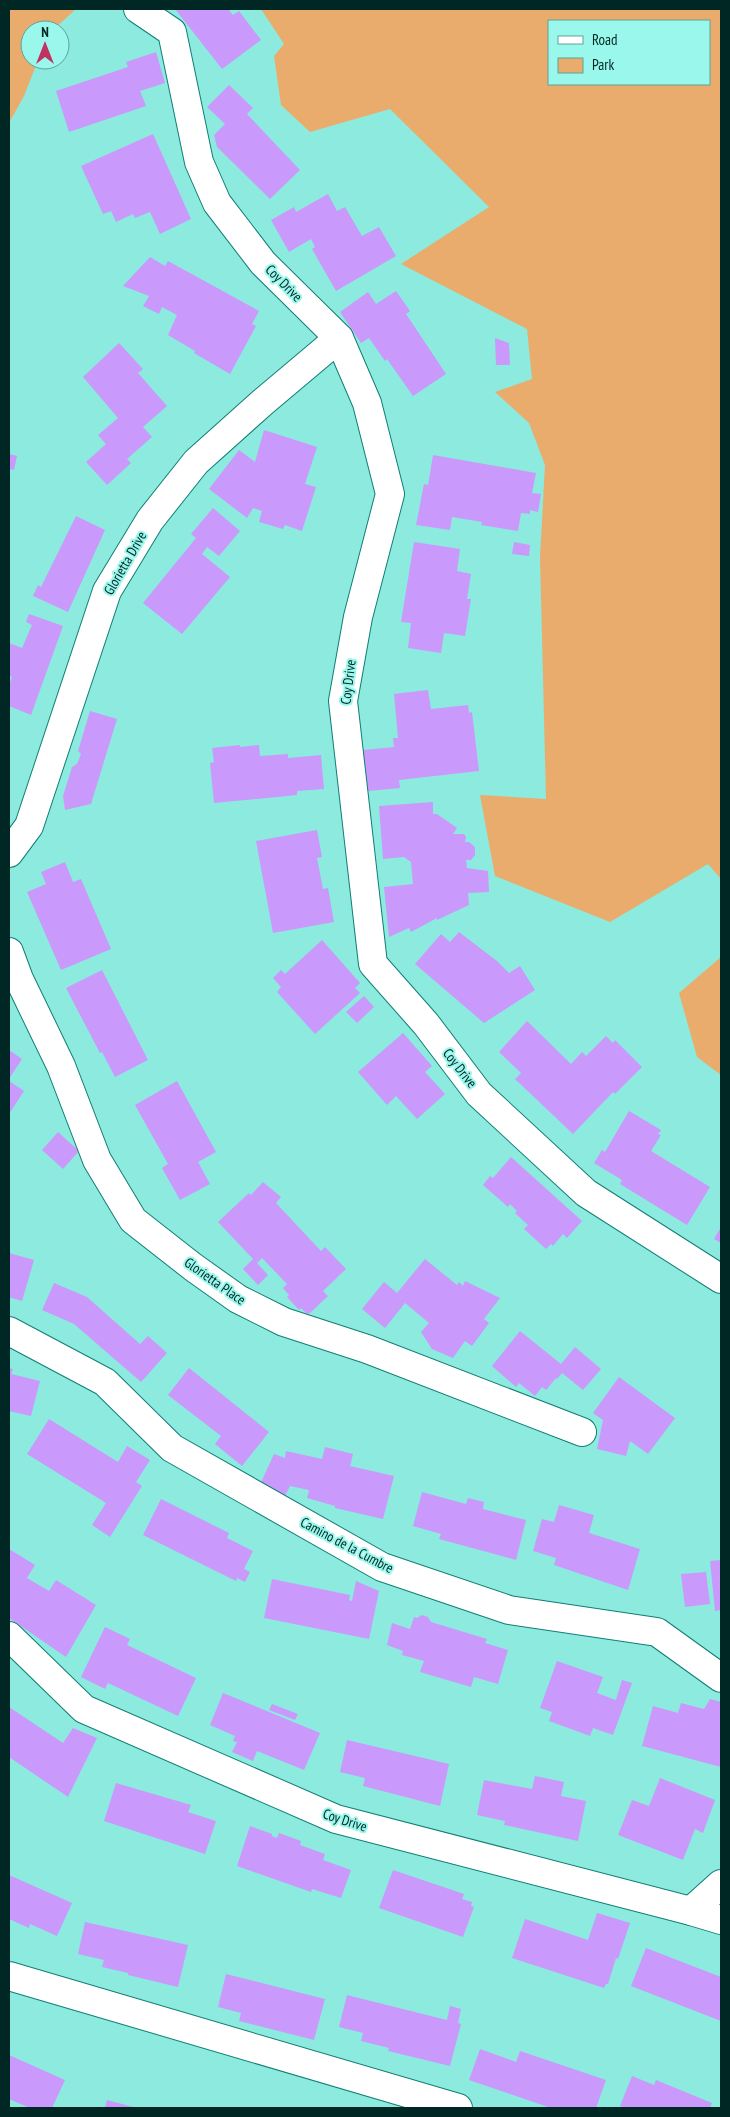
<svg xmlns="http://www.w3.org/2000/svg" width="730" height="2117" font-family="'PT Sans Narrow',sans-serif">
  <rect width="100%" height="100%" fill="#8deade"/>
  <g fill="#eaac6c" fill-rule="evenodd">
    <polygon points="9,9 76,9 53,30 30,30 30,60 38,60 24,96 9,123"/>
    <path d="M261,9H721V879L708,864L610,922L495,876L480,795L546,799L540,557L545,465L529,423L495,392L532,379L527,329L401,264L489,207L390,109L310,132L281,105L274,56L284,44ZM549,21H709V84H549Z"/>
    <polygon points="721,957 721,1075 697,1057 679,993"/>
  </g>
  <g fill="#c99afb">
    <polygon points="175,9 228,9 233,15 239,11 261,40 222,69"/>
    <polygon points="156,52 165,83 140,91 146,106 69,132 56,91 128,67 126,62"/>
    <polygon points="229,85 253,108 247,114 300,170 270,199 217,147 214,135 225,124 207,107"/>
    <polygon points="153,134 191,219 160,234 150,212 135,218 133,214 116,222 111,211 103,214 81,166"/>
    <polygon points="328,194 337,211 345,207 362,236 379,227 396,256 336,291 312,249 315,247 311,239 289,252 271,220 294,207 296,212"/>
    <polygon points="150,257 165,266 168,261 259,311 252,324 256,326 230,374 194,353 195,351 168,335 177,315 162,307 159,314 143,306 149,296 123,286"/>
    <polygon points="396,291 410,311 406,314 446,374 413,396 387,359 385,361 369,338 361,343 340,312 368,292 376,304"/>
    <polygon points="495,338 509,343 510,365 496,365"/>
    <polygon points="119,343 143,369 138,373 167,406 143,427 152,437 127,459 131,463 107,485 86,462 106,444 98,435 118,418 83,377"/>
    <polygon points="264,430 317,447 305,484 316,487 302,531 285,525 283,529 259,522 262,511 253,508 247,518 209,489 239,450 255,462"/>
    <polygon points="9,454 17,456 14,470 9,469"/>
    <polygon points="433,455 536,473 532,493 541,494 538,512 530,510 530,514 521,513 518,531 481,525 482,522 452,517 450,530 416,525 424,484 428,485"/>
    <polygon points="213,508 240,531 219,556 207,547 202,554 230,577 182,634 143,603 196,538 191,534"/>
    <polygon points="76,516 105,530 68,612 33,596 38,585 41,587"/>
    <polygon points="414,542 460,549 457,571 471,574 467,599 471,599 465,636 444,633 441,653 408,648 411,623 401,622"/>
    <polygon points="514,542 530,545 529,556 512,554"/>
    <polygon points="29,614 63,626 31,715 9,706 9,685 12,677 9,675 9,643 22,648 32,625 26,622"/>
    <polygon points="428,690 431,709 468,705 469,713 472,712 479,771 399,780 400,788 368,791 363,750 394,747 393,738 398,738 394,694"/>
    <polygon points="90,711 117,719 91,804 65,810 63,796 72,767 77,764 81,754 78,751"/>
    <polygon points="240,745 240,747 259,745 260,756 288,754 288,758 321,755 324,789 297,791 297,795 214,803 210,763 214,762 212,748"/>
    <polygon points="433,802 433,814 437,814 457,828 453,834 464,834 466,837 465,842 469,842 475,847 475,855 471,860 466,860 467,868 488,871 489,892 468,893 469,905 437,920 437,918 411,932 409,928 389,937 384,887 413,884 411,862 404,857 383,859 379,806"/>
    <polygon points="317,830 322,857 317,858 323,889 328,888 334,922 273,933 256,841"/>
    <polygon points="65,862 73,882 81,879 111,949 61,970 27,892 46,884 41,872"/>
    <polygon points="459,932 497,961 509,973 520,966 535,990 484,1023 415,964 441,934 450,942"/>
    <polygon points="322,940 360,983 355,988 360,993 315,1034 277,992 281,987 273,978 281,970 285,974"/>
    <polygon points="102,970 148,1060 115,1077 102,1052 100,1053 66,988"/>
    <polygon points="364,996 374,1007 357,1023 346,1012"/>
    <polygon points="527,1021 571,1064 582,1052 586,1056 606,1036 613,1043 615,1040 642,1067 615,1094 613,1092 573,1134 515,1079 521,1073 499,1052"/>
    <polygon points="403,1033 432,1066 425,1072 445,1094 417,1119 396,1096 387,1105 358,1072"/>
    <polygon points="9,1050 22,1059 9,1079"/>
    <polygon points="9,1081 24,1091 9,1114"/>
    <polygon points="177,1081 216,1152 198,1162 210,1184 180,1200 162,1168 168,1164 135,1105"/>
    <polygon points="629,1111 661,1130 658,1134 661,1135 651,1151 710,1187 687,1225 620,1184 622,1180 594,1163 602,1150 605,1152"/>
    <polygon points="58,1132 79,1151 63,1169 42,1150"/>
    <polygon points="511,1157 582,1221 567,1238 563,1234 553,1246 551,1244 546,1249 524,1229 528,1225 515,1213 517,1211 510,1204 508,1207 483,1185 490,1176 493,1178"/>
    <polygon points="263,1182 281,1197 276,1203 321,1251 325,1247 346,1269 323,1291 328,1296 310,1313 307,1314 301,1308 299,1310 287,1297 289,1295 283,1288 287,1284 262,1258 257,1263 268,1275 258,1285 243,1269 253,1259 218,1222 249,1193 251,1195"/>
    <polygon points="721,1227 721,1243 714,1239"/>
    <polygon points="9,1253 34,1260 22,1301 9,1297"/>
    <polygon points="425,1259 457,1285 459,1282 463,1286 465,1281 500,1298 484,1319 489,1323 472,1346 465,1341 453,1358 432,1349 421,1332 429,1323 405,1303 385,1328 362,1309 384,1282 397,1293"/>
    <polygon points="54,1283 87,1297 140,1344 148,1336 167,1353 141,1382 74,1324 42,1310"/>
    <polygon points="520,1331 561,1364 575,1347 601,1369 583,1390 562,1373 557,1379 556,1378 546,1390 542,1387 535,1396 519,1383 516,1387 492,1366"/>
    <polygon points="9,1368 13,1369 11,1374 40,1381 31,1416 9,1411"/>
    <polygon points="189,1368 269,1432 242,1466 215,1444 221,1436 168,1395"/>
    <polygon points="619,1377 675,1418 648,1454 630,1441 626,1456 597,1449 603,1420 593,1413"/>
    <polygon points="49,1419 118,1462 127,1446 150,1460 136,1482 142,1486 110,1537 92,1525 106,1503 27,1454"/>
    <polygon points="325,1447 353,1454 350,1466 394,1476 383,1519 335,1508 335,1506 307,1498 309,1490 290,1486 283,1500 258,1489 274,1454 285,1458 286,1451 322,1459"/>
    <polygon points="422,1492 466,1504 468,1498 484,1502 483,1509 526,1520 516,1560 439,1539 441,1534 413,1526"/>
    <polygon points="161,1499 229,1533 227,1538 253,1551 244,1569 250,1572 245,1582 237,1578 236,1581 143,1535"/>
    <polygon points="559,1505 594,1515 589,1533 640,1549 628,1590 554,1565 556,1558 533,1551 542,1519 554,1522"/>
    <polygon points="9,1549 35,1565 27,1578 49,1591 56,1580 96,1605 66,1657 9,1618"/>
    <polygon points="721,1560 721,1610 715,1611 710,1561"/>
    <polygon points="706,1572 710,1604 685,1607 681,1574"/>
    <polygon points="272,1579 350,1595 349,1600 352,1601 356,1581 379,1591 369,1639 264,1618"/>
    <polygon points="422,1615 428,1617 431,1622 487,1639 485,1643 508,1650 498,1684 474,1677 471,1687 420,1672 424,1661 402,1655 403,1651 387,1645 392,1623 410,1629 414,1617 417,1618"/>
    <polygon points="105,1627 130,1639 127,1645 196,1678 178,1716 108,1683 105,1689 81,1677"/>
    <polygon points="557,1661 603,1677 597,1693 616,1700 622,1680 632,1683 613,1735 593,1728 590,1736 549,1721 552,1712 540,1708"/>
    <polygon points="223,1693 320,1733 304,1770 257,1751 253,1761 232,1752 237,1742 233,1741 235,1736 210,1725"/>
    <polygon points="710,1699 721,1702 721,1767 642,1746 653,1706 678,1713 681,1703 704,1709"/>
    <polygon points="272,1704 298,1714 295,1720 269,1710"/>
    <polygon points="9,1707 63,1743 73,1728 97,1738 68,1797 9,1757"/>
    <polygon points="347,1740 449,1764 440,1806 363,1786 365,1778 340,1772"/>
    <polygon points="535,1776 564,1782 561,1796 586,1801 578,1841 504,1825 505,1821 477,1815 484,1780 532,1789"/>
    <polygon points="660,1778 715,1800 703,1833 695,1829 683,1860 618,1835 632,1800 649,1806"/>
    <polygon points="116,1783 191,1805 188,1812 216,1821 205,1854 104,1821"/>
    <polygon points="250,1826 272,1834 272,1836 277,1838 279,1833 301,1841 300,1845 325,1854 323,1860 351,1870 341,1898 312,1889 311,1892 237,1866"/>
    <polygon points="393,1870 464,1894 462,1899 472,1902 471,1906 474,1907 463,1937 379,1908"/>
    <polygon points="9,1875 72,1903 57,1936 30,1924 29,1928 9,1919"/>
    <polygon points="597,1913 630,1923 618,1959 616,1958 608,1984 606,1984 604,1988 512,1958 525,1919 588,1940"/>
    <polygon points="85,1922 188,1945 178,1987 128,1975 128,1973 102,1967 104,1960 78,1954"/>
    <polygon points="646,1948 721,1977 720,1983 721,1983 721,2021 631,1986"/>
    <polygon points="226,1974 325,1999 314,2040 239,2021 241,2013 218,2007"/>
    <polygon points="347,1995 447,2020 450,2006 461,2009 458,2023 461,2024 450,2066 388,2051 389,2048 361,2041 363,2033 339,2027"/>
    <polygon points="480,2049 516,2062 520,2051 606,2080 596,2108 551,2108 469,2080"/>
    <polygon points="9,2055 65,2080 52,2108 30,2108 9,2099"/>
    <polygon points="632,2076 654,2085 656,2080 712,2103 710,2107 714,2108 626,2108 620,2106"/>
    <polygon points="107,2100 137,2108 105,2108"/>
  </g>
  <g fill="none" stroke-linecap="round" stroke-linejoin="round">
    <g stroke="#117e75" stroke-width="30">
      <g id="minor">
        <polyline points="138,9 172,32 199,162 217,203 263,263 339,338 367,403 390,494 358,617 343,701 373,964 426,1024 479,1094 586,1193 721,1279"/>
        <polyline points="9,853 29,826 107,591 150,520 196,462 263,402 339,338"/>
        <polyline points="9,952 19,979 61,1066 97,1160 133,1220 193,1267 238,1299 284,1322 367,1349 582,1432"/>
        <polyline points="9,1331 105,1382 172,1448 382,1567 509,1610 657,1632 721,1678"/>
        <polyline points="9,1636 84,1709 336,1819 691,1911 721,1920"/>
        <polyline points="691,1911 721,1884"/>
        <polyline points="9,1976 458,2108"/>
      </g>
    </g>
    <use href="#minor" stroke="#fff" stroke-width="28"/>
  </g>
  <g text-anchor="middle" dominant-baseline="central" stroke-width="4" stroke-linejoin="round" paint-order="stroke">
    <g font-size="14" fill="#002724" stroke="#9af7eb">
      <text transform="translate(284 283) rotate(45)">Coy Drive</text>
      <text transform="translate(125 563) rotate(-60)">Glorietta Drive</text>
      <text transform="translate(348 682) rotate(-83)">Coy Drive</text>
      <text transform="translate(460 1068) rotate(52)">Coy Drive</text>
      <text transform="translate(215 1281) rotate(35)">Glorietta Place</text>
      <text transform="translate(347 1545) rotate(28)">Camino de la Cumbre</text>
      <text transform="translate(345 1820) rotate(18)">Coy Drive</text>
    </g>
  </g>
  <rect width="730" height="2117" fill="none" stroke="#002724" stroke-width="20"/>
  <rect x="548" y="20" width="162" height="65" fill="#9af7eb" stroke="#5ca49b"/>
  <rect x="558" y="36" width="25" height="8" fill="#ffffff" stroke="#5ca49b"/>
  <text x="592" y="45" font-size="15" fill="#002724">Road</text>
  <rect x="558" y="58" width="25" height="15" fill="#eaac6c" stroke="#5ca49b"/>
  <text x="592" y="70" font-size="15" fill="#002724">Park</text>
  <g transform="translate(45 45)"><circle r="24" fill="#9af7eb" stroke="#5ca49b"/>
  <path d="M0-4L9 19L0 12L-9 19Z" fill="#c03361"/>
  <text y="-8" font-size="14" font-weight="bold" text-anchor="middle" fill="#002724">N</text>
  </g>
</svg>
